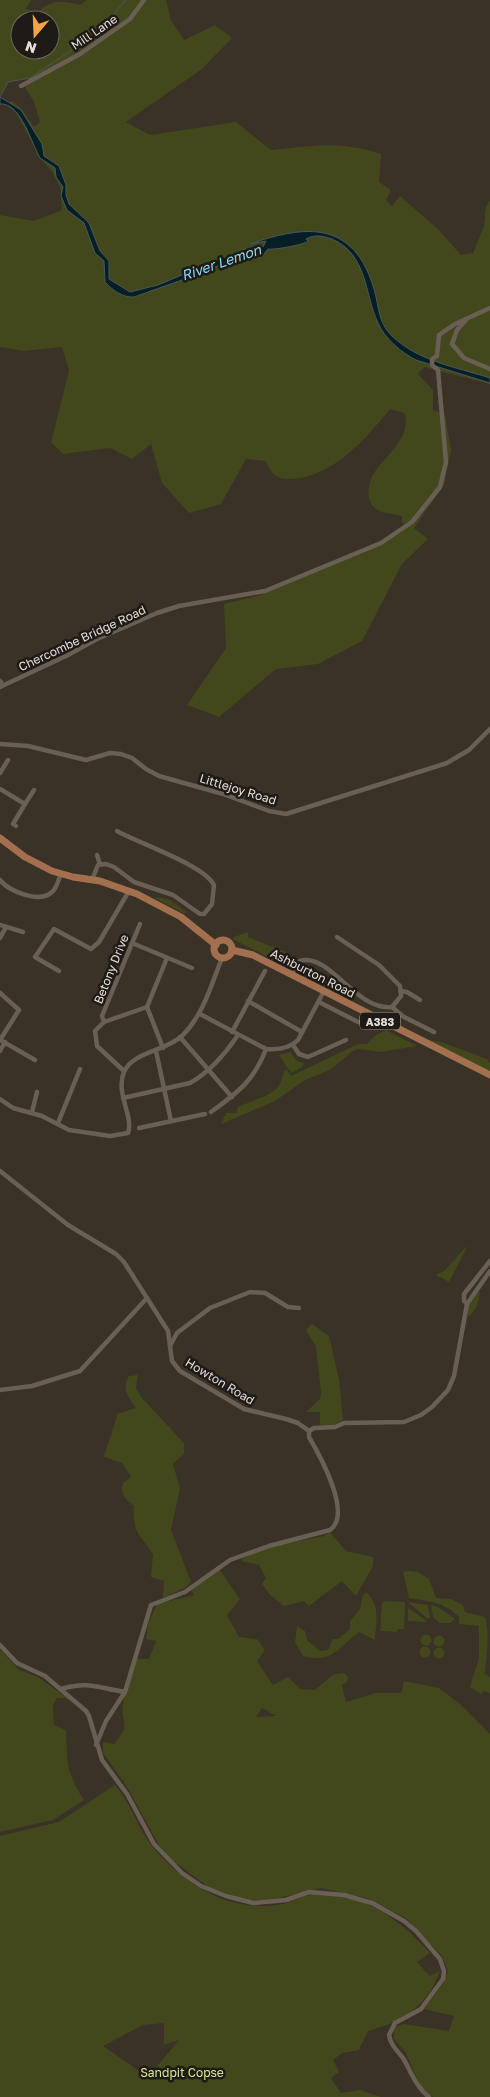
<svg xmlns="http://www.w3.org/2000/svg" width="490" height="2097" font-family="'Golos Text',sans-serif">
  <rect width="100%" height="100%" fill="#3a3127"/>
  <g fill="#42481c" fill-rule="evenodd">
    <path d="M0,0H31L26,9L37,12C54,0 58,0 80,5L87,0H166L171,20L184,40L215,25L232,38L202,69L126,122L150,135L236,122L271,150C313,146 339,140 381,154L379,182L391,190L386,200L392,206L400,196L439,230L461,255L473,253L484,226L486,207L490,200V384L424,367L418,374L433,390V410L445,415L451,450L444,485L414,528L428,539L402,564L362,641L318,664L276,669L219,717L187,705L226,648L224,604L261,595L382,543L407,525L402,522V516C396,514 388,514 382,512C365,507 366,486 374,473C385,456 413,436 404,413L390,409C366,439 332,477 292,479C285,479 279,479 274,474C270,471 268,465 265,461L246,459L221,504L189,513L162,483L151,444L132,459L110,448L63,454L51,442L69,370L62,347L24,351L0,347V215L34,221L62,210L60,187L51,170L36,154V150L16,113L5,104H0L5,103L3,99L10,103L11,100L21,108L34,127L40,122L34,102L25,87L29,78L8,82L0,95ZM20,20H50V50H20Z"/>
    <polygon points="153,897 168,899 186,911 185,914"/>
    <polygon points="248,932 248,937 288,953 283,964 234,940 234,937"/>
    <path d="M386,1030L417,1046L381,1052L358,1049L353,1051L330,1070L305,1080L275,1101L221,1124L226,1113H236L238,1107C249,1102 270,1096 277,1088C282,1083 282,1074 286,1069L291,1076L358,1044H367L374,1036Z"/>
    <polygon points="428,1040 441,1042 487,1059 490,1063 490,1071"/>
    <polygon points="290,1052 297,1061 304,1063 302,1067 291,1073 279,1055"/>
    <polygon points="468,1245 449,1282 436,1275 444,1271"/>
    <path d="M480,1290C479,1301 477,1310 468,1317V1306Z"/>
    <polygon points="312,1324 329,1336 339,1379 343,1420 334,1425 320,1425 320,1412 306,1412 320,1399 321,1392 316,1347 306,1330"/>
    <path d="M138,1375L136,1388L141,1397L184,1443V1454L173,1464L180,1489L171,1530L191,1582L184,1588L163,1598L164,1581L151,1577L153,1554C139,1533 132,1533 134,1506C125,1499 118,1492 124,1482L131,1477L122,1463L104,1457C107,1444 116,1424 117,1414L136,1408C129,1398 121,1389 129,1376Z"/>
    <path d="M330,1532L346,1551L373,1557V1566L356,1596L342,1581L309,1606L304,1601L284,1606L270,1595L262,1584L266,1578L259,1565L241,1561C251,1548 306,1540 324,1536Z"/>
    <path d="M219,1569L240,1599L227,1615L239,1637L257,1639L265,1650L257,1661L273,1685L288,1677L300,1689L315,1690L334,1674L344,1673L348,1677L347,1682L342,1685L346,1702L376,1693H401L404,1681L439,1688L460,1704L490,1734V2097H433L420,2086L406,2053L393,2038L395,2027L404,2024L449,2031L454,2016L424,2009L442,1985L448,1971L442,1956L406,1918L366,1898L321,1888L266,1901L247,1900L210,1888L172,1860L160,1847L126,1785L103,1753V1742L114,1744C133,1722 120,1724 123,1704C125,1690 132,1674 136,1659H149L156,1641L146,1639L148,1624L157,1604L194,1595L191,1590ZM262,1708L276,1716L256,1717Z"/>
    <path d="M409,1571L418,1572L429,1579L436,1598L451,1599L463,1605L465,1612L485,1617C490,1633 487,1654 485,1673L480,1671L490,1677V1693L484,1691L481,1694L470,1687L479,1658V1626L459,1624V1617C445,1602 428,1601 409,1598L403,1572Z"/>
    <path d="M366,1592C381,1606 376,1622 375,1640L359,1632C338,1648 332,1664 303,1656L295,1642L297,1626L305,1631L307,1640L320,1651L328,1650L333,1639H338L350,1629V1621L360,1609L362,1598Z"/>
    <path d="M383,1601L405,1602L404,1629H398L397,1632L380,1631C382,1621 380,1610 383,1601Z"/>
    <polygon points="408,1602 428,1605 430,1618 428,1619"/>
    <polygon points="431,1605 438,1607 455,1619 450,1623 440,1623 433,1617"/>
    <polygon points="408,1608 427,1621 426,1622 408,1621"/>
    <circle cx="426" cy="1640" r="5.5"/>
    <circle cx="439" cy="1641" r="5.5"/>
    <circle cx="425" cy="1652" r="5.5"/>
    <circle cx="439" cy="1653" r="5.5"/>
    <path d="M0,1649L19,1670L38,1677L74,1703L65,1698H57L53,1705L54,1725L66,1730C67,1761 66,1773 84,1800L53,1820L0,1832Z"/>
    <path d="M115,1785C127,1799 133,1814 142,1831C155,1855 181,1877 205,1891C228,1904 257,1909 283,1904C294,1901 305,1895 316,1894C363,1891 401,1921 430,1953L417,1962L430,1976L440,1971L432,1989L422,2002L412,2011L390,2024L368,2031L359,2050L342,2053L333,2060L339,2072L331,2078L341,2093L360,2090L381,2097H0V1836L59,1822ZM164,2023V2045L179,2040L148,2077L103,2046L143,2025Z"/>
  </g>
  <path fill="#061e26" stroke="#49585b" d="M0,97L21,110L42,144L44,156L59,166L66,185V195L69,204L89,223L100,251L109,261V279L130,292L158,285L232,254L251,247H263L266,241L250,244C307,224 354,221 374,289C379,306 378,322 391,335C417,361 456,367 490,378V383L416,360C402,353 385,339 378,323C364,293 368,255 332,239C323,236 315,234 306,239L308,241C304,245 274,250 268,249L263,255L251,253L238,257L196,275L134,297C123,298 111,289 105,282L104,261L95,253L84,223L67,210L61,196L63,187L56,177L55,168L40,158C32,145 21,102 0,104Z"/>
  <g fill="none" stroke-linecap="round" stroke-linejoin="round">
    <polyline stroke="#49585b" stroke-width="1" points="0,97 8,82 30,78 96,34 126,0"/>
    <g stroke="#695f54" stroke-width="4.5">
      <polyline points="21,86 80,54 130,19 144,0"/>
      <polyline points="466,320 457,330 452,344 464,358 490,369"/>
      <polyline points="0,681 1,682"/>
      <polyline points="0,687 66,656 97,639 157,613 179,606 265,591 381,543 412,522 440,487 446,462 438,370 432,365 432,359 437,356 439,335 455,324 490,308"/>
      <polyline points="0,744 28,746 86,760 110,753 121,754 132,758 146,769 159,776 223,794 269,811 286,814 447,763 469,750 490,729"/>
      <polyline points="0,773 8,760"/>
      <polyline points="0,789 25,804 34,790"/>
      <polyline points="16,826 13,824 25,804"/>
      <polyline points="97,855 100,864"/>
      <path d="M0,880C9,891 39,904 52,892C57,888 58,880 61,874"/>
      <path d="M92,880L98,865L106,864L114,867L134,882L173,895L200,914H204L212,904L214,885C204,865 138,843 117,831"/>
      <polyline points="0,925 23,932"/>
      <polyline points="0,938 6,927"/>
      <polyline points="132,943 192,968"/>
      <polyline points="59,971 35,957 54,929 91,949 99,942 129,891"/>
      <path d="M292,975C294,969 297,960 304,960C332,957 357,1011 392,1007L401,996L400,986L379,965L337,937"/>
      <polyline points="401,991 407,992 420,1000"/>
      <polyline points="0,993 19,1010 0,1040"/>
      <polyline points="248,1001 302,1032"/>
      <polyline points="319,1002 358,1022"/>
      <polyline points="392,1007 404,1017 434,1032"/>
      <path d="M200,1014L266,1049C277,1050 290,1048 298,1040L324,991"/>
      <polyline points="104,1022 102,1016 140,924"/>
      <polyline points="232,1032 265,971"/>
      <polyline points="180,1037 232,1097"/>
      <polyline points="0,1040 35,1060"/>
      <polyline points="293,1045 299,1054 308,1057 346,1040"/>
      <polyline points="163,1048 147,1007 167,958"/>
      <polyline points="0,1051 5,1042"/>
      <polyline points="156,1051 171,1121"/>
      <polyline points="124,1071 97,1046 95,1031 104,1022 147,1007"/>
      <path d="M123,1098L190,1083C210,1072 225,1054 238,1035"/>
      <path d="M0,1099L13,1108L42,1116L69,1130L110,1136L128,1133C134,1116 115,1093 124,1072C132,1052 166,1051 182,1036C204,1014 211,985 222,958"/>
      <polyline points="32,1112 37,1092"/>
      <path d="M211,1112C237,1093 254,1081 266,1049"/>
      <polyline points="58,1123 80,1069"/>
      <polyline points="139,1128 205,1114"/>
      <path d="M0,1171L68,1225L116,1254L124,1262L168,1331L172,1361L180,1371L244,1409L286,1419L298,1423L309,1431V1437C319,1454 353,1514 330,1530L269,1546L230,1560L185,1592L151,1605L125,1692L106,1721L96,1745"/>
      <polyline points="467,1304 464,1301 464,1294 490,1261"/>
      <polyline points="170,1346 177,1333 210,1308 250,1292 265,1293 288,1307 299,1308"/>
      <polyline points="0,1390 32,1386 80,1371 147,1298"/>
      <polyline points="309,1431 314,1428 335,1427 344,1423 404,1422 421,1415 432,1407 448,1390 454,1376 467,1304 490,1271"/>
      <path d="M0,1645L17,1663L45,1676L86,1711L89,1716L102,1760L127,1794L154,1844L182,1873L201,1886L226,1896L253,1903L286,1900L309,1892L344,1895L372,1903L404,1921L416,1931L440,1959L444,1971L443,1979L421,2009L395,2023L389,2035C391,2046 397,2050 403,2058C412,2073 415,2086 429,2097"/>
      <path d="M61,1689C89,1681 98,1688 125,1692"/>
    </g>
    <g stroke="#a3704f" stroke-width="7">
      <polyline points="0,838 25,857 52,871 73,877 100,881 137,894 181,917 216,945"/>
      <circle cx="223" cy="949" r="9"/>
      <polyline points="232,950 253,955 490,1075"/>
    </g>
  </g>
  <g text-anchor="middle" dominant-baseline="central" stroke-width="5" stroke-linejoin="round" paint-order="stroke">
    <rect fill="#1e1a15" stroke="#a9a39e" stroke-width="1" x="360" y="1012.5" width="40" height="17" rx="4"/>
    <g font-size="11" font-weight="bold" fill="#e4ded8">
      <text x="380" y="1021">A383</text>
    </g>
    <g font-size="12" fill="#e4ded8" stroke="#1e1a15">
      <text transform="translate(94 32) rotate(-34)">Mill Lane</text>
      <text transform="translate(82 638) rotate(-25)">Chercombe Bridge Road</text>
      <text transform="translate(238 789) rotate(17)">Littlejoy Road</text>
      <text transform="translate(111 969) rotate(-68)">Betony Drive</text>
      <text transform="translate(313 973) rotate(27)">Ashburton Road</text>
      <text transform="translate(220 1381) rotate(31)">Howton Road</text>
    </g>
    <g font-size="12" fill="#d9e991" stroke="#1e1a15">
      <text x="182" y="2072">Sandpit Copse</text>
    </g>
    <g font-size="14" font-style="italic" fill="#89dcf9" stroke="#1e1a15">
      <text transform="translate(221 262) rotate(-19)">River Lemon</text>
    </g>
  </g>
  <g transform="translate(35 35) rotate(199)"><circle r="24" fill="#1e1a15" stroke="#6d6863"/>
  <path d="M0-4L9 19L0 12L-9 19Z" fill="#f6a247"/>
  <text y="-8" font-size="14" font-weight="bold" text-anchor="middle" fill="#e4ded8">N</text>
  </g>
</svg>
